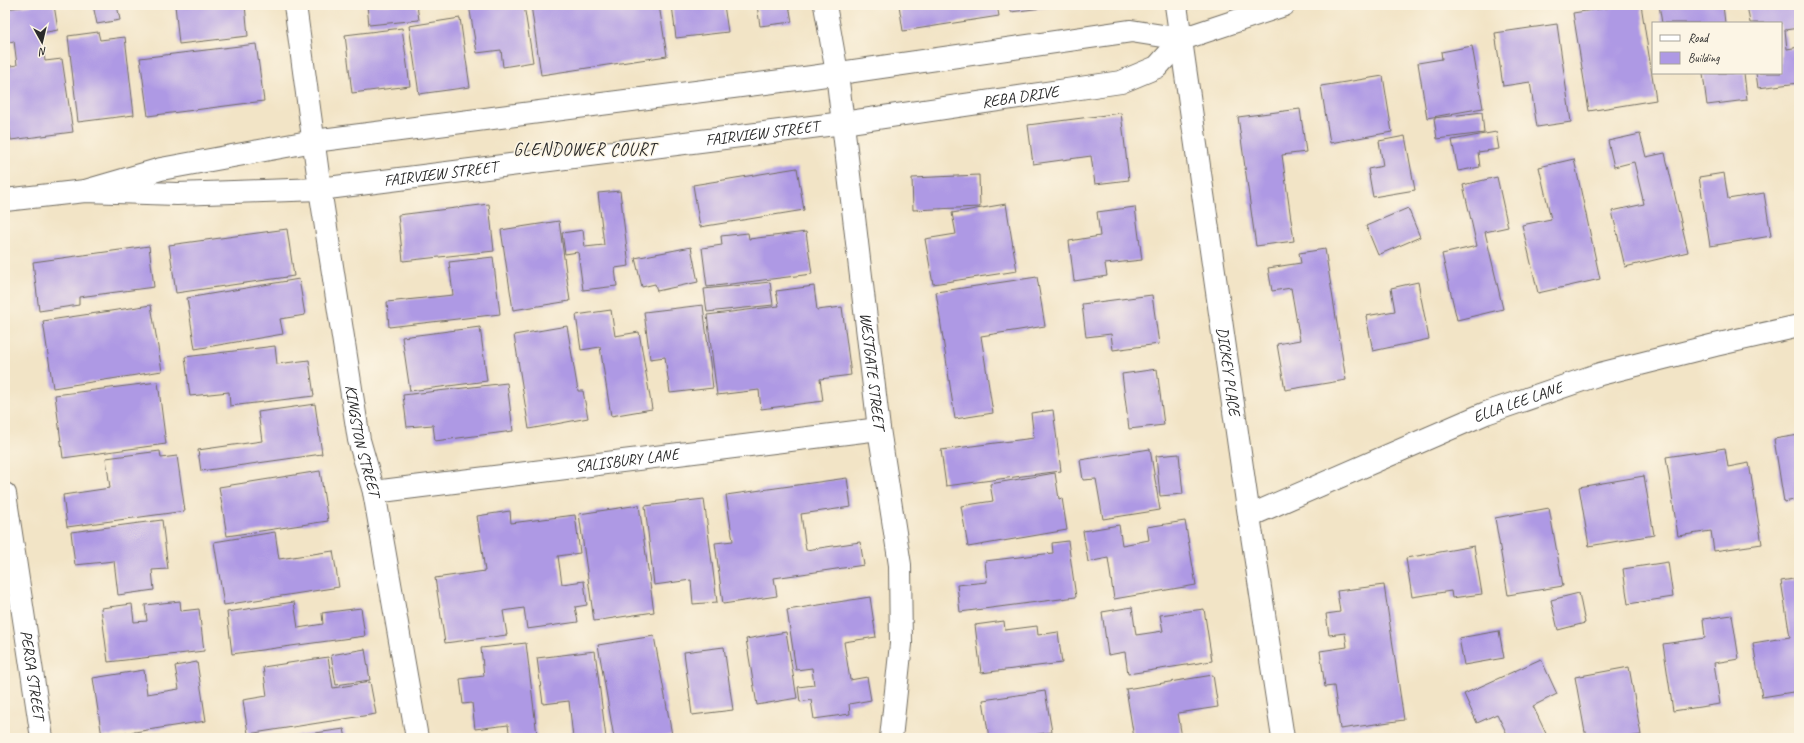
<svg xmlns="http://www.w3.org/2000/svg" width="1804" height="743" font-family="Caveat,sans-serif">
  <rect width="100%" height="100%" fill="#fcf5e5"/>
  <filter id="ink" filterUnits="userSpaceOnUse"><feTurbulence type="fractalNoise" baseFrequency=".025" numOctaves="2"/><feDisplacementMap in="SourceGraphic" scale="8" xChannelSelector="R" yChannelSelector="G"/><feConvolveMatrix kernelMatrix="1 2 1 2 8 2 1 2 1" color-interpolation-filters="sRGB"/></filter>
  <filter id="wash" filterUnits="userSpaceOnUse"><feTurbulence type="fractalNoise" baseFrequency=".012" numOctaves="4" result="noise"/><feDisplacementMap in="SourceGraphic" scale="16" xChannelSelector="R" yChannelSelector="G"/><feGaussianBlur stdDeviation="0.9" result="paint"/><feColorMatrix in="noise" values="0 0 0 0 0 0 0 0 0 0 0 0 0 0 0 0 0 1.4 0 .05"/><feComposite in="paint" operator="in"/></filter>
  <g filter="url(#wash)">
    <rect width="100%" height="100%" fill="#f2e4c6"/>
    <g id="blocks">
      <g fill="#ae99e4">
        <polygon points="35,5 54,5 58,30 41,33 45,61 62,59 73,132 11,140 5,95 5,67 17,65 14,41 5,43 5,9"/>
        <polygon points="93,5 117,5 120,20 97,24"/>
        <polygon points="175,5 245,5 248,36 179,44"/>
        <polygon points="367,5 417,5 419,20 369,25"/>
        <polygon points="469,5 524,5 533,62 503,67 501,50 477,53"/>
        <polygon points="531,5 659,5 667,56 541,75"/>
        <polygon points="672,5 724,5 728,32 676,38"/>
        <polygon points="757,5 789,5 792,22 760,26"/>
        <polygon points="899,5 997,5 999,16 903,31"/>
        <polygon points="1010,5 1057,5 1057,6 1011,12"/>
        <polygon points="1626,5 1641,5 1656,100 1589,111 1573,13"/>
        <polygon points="1659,5 1723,5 1725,23 1662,23"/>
        <polygon points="1747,5 1799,5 1799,28 1785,30 1787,49 1799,47 1799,83 1758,88 1756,73 1781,73 1781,23 1750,23"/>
        <polygon points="460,18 470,87 419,94 409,26"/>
        <polygon points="1557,24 1571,122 1537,127 1530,82 1503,86 1495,33"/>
        <polygon points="402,28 410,86 352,93 345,35"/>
        <polygon points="98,32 100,40 125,37 134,115 78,122 68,36"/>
        <polygon points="256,44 264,101 148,116 140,58"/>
        <polygon points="1472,46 1483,108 1427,118 1418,63 1442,59 1441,52"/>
        <polygon points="1708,73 1744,73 1747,100 1707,105 1703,74"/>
        <polygon points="1383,76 1392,132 1330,143 1321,86"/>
        <polygon points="1300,109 1306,152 1282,155 1294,241 1256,246 1238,117"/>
        <polygon points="1482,112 1484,133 1437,139 1434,118"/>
        <polygon points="1121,113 1129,180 1095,184 1091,156 1033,164 1028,125"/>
        <polygon points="1496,132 1499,149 1478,152 1480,167 1458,171 1452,140"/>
        <polygon points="1640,134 1646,157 1665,153 1688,252 1625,267 1612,211 1644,204 1634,162 1614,167 1608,141"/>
        <polygon points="1405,136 1415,190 1373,197 1368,169 1383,166 1379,141"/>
        <polygon points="1574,159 1600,279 1538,293 1522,225 1551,219 1539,167"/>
        <polygon points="797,168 804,210 700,227 693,185"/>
        <polygon points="1724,173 1728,199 1764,193 1771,236 1710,246 1699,177"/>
        <polygon points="979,175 980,207 913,210 912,178"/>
        <polygon points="1497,177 1508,227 1485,232 1503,309 1457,320 1442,254 1477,246 1463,185"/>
        <polygon points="620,191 629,266 615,268 617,286 583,290 578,252 565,254 562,233 583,230 585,247 604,245 598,193"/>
        <polygon points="489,204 494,251 403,261 398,215"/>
        <polygon points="1006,204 1017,271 933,284 925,239 956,234 952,213"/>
        <polygon points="1135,207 1142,260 1105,264 1107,276 1074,281 1069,241 1100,236 1097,212"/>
        <polygon points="1408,208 1420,237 1378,255 1366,226"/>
        <polygon points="559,221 570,301 513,310 501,230"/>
        <polygon points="287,229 294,276 176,293 169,245"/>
        <polygon points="806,232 812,274 707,287 702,248 722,245 721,236 748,233 749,239"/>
        <polygon points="149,246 154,287 79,297 79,305 39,311 33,262"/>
        <polygon points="691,247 698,282 657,291 655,284 642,287 635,258"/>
        <polygon points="1325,249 1346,380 1285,390 1277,344 1300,340 1291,288 1272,291 1268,268 1301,263 1299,253"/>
        <polygon points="493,257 500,314 389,327 387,302 453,295 449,262"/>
        <polygon points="1037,277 1045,326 981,336 993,413 955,419 936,292"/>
        <polygon points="299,279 305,315 280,319 283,334 195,349 187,298"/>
        <polygon points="770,282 773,305 707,312 704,289"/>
        <polygon points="1418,282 1429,339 1373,351 1366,316 1395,311 1391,288"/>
        <polygon points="814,286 817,310 842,307 851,375 820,379 823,401 761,409 759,390 717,395 707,315 779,306 776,291"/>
        <polygon points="1152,295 1159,344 1113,350 1111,334 1086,337 1082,304"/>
        <polygon points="151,305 162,371 53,388 43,321"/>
        <polygon points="703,305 713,388 670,393 665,357 650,359 644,312"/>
        <polygon points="611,310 615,336 639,332 652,409 611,416 600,347 581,350 576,315"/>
        <polygon points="567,326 578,391 583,391 588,418 529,429 514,335"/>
        <polygon points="480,327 487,381 410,391 402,337"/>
        <polygon points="275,346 277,364 309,360 314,396 230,406 229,392 190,396 185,357"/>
        <polygon points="1157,369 1164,425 1129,429 1122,374"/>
        <polygon points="158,382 166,444 63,458 55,395"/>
        <polygon points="507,383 513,431 435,441 433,425 407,427 403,395"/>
        <polygon points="315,404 322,454 201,471 198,450 262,441 258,412"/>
        <polygon points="1053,410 1061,471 946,486 941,450 1034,438 1031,413"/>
        <polygon points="1799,435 1799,499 1784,502 1774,439"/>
        <polygon points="1725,448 1728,467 1749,463 1762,544 1714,551 1711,531 1678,536 1666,457"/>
        <polygon points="1150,449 1160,510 1103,519 1096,479 1083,480 1080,460"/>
        <polygon points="160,451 161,458 177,456 185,511 67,527 63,495 110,488 106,458"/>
        <polygon points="1179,454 1183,494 1160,496 1156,456"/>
        <polygon points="320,471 328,521 227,536 219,487"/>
        <polygon points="1055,473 1059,499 1062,498 1067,530 968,547 961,506 993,501 990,484"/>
        <polygon points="1644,476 1654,535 1589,546 1579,487"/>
        <polygon points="847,478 851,507 801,514 806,550 860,542 864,565 774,578 777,596 723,604 715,543 733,541 726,495"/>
        <polygon points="704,499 717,602 693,604 691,580 654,585 645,506"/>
        <polygon points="639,505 654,612 594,621 579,514"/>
        <polygon points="1549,508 1563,586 1508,595 1495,518"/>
        <polygon points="510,511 511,523 575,515 580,553 558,556 562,584 584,581 587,605 575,607 578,622 527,629 524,608 503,611 507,635 445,643 435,578 485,571 477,516"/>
        <polygon points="162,520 168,569 152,570 154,590 118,595 114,561 75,565 71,532"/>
        <polygon points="1185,521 1196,585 1114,599 1108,558 1088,562 1083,531 1119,525 1122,545 1149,540 1147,527"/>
        <polygon points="275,532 279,559 333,551 339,587 224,605 214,542"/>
        <polygon points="1068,541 1076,597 960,612 957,585 987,582 985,561 1053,553 1052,543"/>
        <polygon points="1474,546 1482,594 1452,598 1451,591 1412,597 1406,558"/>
        <polygon points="1668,562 1673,597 1628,604 1623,569"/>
        <polygon points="1799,578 1799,691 1762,697 1753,643 1790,637 1781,581"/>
        <polygon points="1384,585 1404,720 1340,729 1334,686 1325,687 1320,651 1347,647 1345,633 1329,635 1326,614 1340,612 1337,591"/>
        <polygon points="1579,593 1585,623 1558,630 1551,600"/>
        <polygon points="870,597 876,637 844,642 850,680 867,677 871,700 849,704 850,714 814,719 811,700 800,702 798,687 814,685 812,668 796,670 787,610"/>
        <polygon points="180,601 181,611 199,609 204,651 108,662 101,608 132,604 134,622 147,621 145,605"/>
        <polygon points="294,602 298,628 323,624 322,613 361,608 365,636 232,654 227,612"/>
        <polygon points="1132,607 1136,635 1163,631 1160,615 1204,609 1212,661 1128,674 1125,652 1108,655 1102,612"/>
        <polygon points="1732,615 1739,659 1714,663 1720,704 1673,711 1663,644 1705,638 1703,619"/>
        <polygon points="1004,621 1005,630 1037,626 1038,635 1058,632 1062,663 981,673 975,625"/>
        <polygon points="1499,631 1504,658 1464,665 1459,638"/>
        <polygon points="786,632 797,698 757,705 746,639"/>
        <polygon points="654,636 672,735 658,738 614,738 598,645"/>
        <polygon points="526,643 537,735 510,738 508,725 475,729 472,703 463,704 460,679 484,676 481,648"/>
        <polygon points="724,647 733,710 692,715 684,652"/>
        <polygon points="365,649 370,680 336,685 331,655"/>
        <polygon points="595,651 606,738 573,738 569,701 543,704 537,658"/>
        <polygon points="328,657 333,688 370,682 376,714 248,734 243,700 267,696 263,667"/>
        <polygon points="1541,659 1557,694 1533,706 1548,738 1509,738 1497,714 1477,723 1464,694"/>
        <polygon points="197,662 206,721 102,737 93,678 144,670 147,694 179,689 175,666"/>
        <polygon points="1629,667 1641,735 1622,738 1586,738 1575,677"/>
        <polygon points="1213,675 1218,707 1178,713 1182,738 1134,738 1126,689"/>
        <polygon points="1045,691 1052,732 1013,738 989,738 983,700"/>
        <polygon points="344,729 346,738 295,738 294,736"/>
      </g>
    </g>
  </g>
  <g filter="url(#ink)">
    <use href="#blocks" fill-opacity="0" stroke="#716c61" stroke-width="1"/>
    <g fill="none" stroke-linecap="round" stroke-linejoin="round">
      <g stroke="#716c61" stroke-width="24">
        <g id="minor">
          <path id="s1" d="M295,5L320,189L359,440L374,492L417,738"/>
          <path id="s2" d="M825,5L837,73L879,429L900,565L901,644L891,738"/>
          <path id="s3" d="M1176,5L1249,516L1283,738"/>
          <polyline points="85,191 161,169 314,141 812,77 1131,31 1182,39 1284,5"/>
          <path id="s4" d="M5,200L85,191L177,194L320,189L843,123L1121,82L1157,67L1182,39"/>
          <path id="s5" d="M374,492L879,429"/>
          <path id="s6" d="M5,494L42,738"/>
          <path id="s7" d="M1249,516L1486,413L1600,374L1715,345L1799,326"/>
        </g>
      </g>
      <use href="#minor" stroke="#fff" stroke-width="22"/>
    </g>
  </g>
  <g text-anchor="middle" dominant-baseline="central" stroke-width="3" stroke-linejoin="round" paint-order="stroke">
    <g font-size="16" fill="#2b2b2b" stroke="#fcf5e5">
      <text stroke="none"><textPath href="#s4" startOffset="1022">REBA DRIVE</textPath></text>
      <text stroke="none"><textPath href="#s4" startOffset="761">FAIRVIEW STREET</textPath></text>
      <text stroke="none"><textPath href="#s4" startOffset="437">FAIRVIEW STREET</textPath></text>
      <text stroke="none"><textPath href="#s2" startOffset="369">WESTGATE STREET</textPath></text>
      <text stroke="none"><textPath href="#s3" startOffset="370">DICKEY PLACE</textPath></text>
      <text stroke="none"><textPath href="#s7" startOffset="292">ELLA LEE LANE</textPath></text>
      <text stroke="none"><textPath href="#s1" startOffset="441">KINGSTON STREET</textPath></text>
      <text stroke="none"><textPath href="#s5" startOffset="255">SALISBURY LANE</textPath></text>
      <text stroke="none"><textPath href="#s6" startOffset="183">PERSA STREET</textPath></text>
    </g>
    <g font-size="17" letter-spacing="1" fill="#2b2b2b" stroke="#fcf5e5">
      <text x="585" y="149">GLENDOWER COURT</text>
    </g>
  </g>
  <rect width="1804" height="743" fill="none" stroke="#fcf5e5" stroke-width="20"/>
  <rect x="1652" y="22" width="130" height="52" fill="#fcf5e5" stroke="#a8a49b"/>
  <rect x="1660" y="35" width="20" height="6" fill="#ffffff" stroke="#a8a49b"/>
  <text x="1688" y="42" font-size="12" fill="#2b2b2b">Road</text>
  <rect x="1660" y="52" width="20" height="12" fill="#ae99e4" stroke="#a8a49b"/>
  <text x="1688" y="62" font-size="12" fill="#2b2b2b">Building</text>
  <g transform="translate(42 42) rotate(172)" stroke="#fcf5e5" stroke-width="3" paint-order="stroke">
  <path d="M0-3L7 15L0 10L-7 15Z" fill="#2b2b2b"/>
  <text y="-6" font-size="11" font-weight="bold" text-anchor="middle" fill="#2b2b2b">N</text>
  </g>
</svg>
